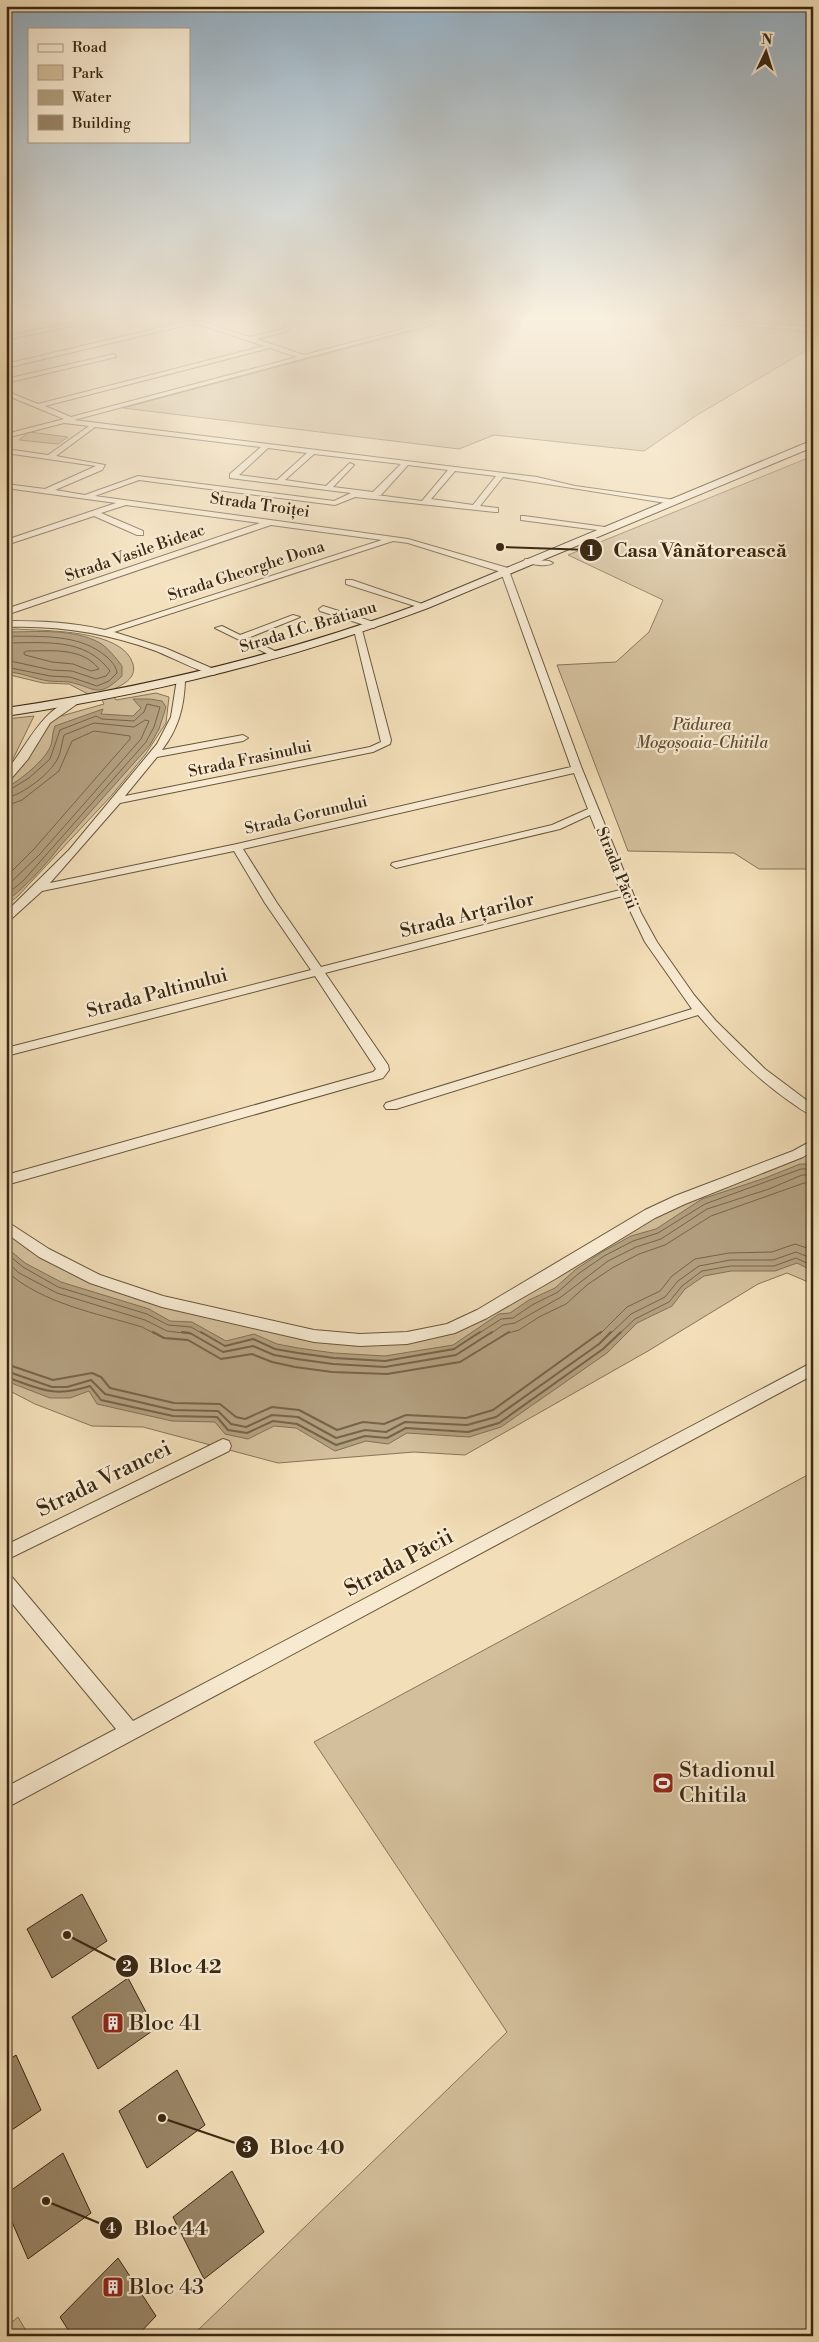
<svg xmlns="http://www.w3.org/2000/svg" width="819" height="2342" font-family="'Libre Bodoni',serif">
  <rect width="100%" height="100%" fill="#f2deb8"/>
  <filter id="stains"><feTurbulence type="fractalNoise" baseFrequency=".004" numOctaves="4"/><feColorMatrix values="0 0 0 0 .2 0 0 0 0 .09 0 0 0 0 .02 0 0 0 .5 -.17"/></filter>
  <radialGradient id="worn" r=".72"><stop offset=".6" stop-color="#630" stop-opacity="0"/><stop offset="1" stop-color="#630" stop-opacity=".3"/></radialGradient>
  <g fill="#d3bf9c" stroke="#867458">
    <polygon points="450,321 813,321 813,350 807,350 697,415 644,451 494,435 459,449 123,408"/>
    <polygon points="29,432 68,437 58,444 19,440"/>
    <polygon points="813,456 813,869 759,869 734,853 628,851 557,665 616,662 649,632 663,600 568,555"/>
    <path d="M16,629C45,631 123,629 133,664C137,679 122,685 110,691L116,700L156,693L169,697L166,723L145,755L112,795L17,897L6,905V777L54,718L104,704L99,693L88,694L69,684L43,683L6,674V630Z"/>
    <polygon points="34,716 10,765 6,769 6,719"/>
    <polygon points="813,1151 813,1284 787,1273 758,1284 648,1351 465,1455 414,1452 278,1463 143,1427 92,1426 35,1404 6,1389 6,1227 28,1250 177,1303 302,1333 382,1338 468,1321 670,1205"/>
    <polygon points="813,1472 813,2336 200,2336 197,2331 507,2032 314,1742"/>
    <polygon points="18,2317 29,2336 6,2336 6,2327"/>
  </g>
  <g fill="#b3a080" stroke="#837054">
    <path d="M6,632C36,632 73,628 100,643C108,648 116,658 122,666V676C97,700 95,687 69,682C62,681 55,682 49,681C34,679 21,672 6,672Z"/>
    <path d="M133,699H150L162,701L166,707L159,729L150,745L61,845C45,866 27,885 6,902V788C20,780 46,760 51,745C53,738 52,733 55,726L103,709L101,714L133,716L141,708Z"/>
    <polygon points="800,1164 813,1164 813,1271 797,1263 775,1271 731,1271 704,1276 685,1289 672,1306 637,1323 607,1353 501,1427 469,1437 407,1433 388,1444 366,1441 335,1451 296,1428 274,1426 248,1439 225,1434 215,1422 172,1421 97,1404 89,1391 70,1398 50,1398 6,1381 6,1247 25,1263 61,1282 149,1309 170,1321 192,1322 226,1341 254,1334 277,1344 298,1348 334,1353 385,1356 453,1345 499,1314 510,1313 529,1300 555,1288 575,1270 602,1252 631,1236 656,1229 702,1199 765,1178"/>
  </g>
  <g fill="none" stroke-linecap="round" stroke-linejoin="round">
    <g stroke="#76644a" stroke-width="1">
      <path d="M6,636C41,637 79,633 107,657C112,662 116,666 117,673L109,681L97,686L70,677L50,676L6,667"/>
      <path d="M6,643C44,643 85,637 110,671L106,676L96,679L72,671L51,670L6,660"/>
      <path d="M27,651C52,651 82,647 99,669L91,671L73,664L52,662L25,655L24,653Z"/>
      <polyline points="6,792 29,778 50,759 60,730 96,716 102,719 134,721 144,712 147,704 160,707 154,727 146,742 23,881 6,895"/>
      <path d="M6,798C24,794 50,774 58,758C61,751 62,743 64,735L94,723L134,727L145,720L149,721L141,739L40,854L6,887"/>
      <polyline points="6,806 22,800 59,771 72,741 94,731 130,736 130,739 34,849 6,877"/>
      <polyline points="6,1253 23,1267 58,1287 147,1314 168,1325 191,1327 203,1334"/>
      <polyline points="6,1261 19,1273 57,1293 145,1320 167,1331 191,1334"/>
      <path d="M6,1271C43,1304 96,1313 142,1327L155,1334"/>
      <polyline points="478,1334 501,1319 513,1318 532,1305 558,1292 578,1274 604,1256 633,1241 658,1233 705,1204 801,1169 813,1169"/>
      <polyline points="490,1334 503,1325 515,1323 561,1297 608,1261 636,1247 661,1239 707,1209 769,1189 802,1175 813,1175"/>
      <polyline points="505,1334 519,1330 539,1317 566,1304 587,1285 612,1268 639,1254 665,1245 711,1216 804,1183 813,1183"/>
      <polyline points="600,1334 627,1307 660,1291 672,1276 695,1259 729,1253 772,1252 795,1244 813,1250"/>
      <polyline points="610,1334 631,1314 665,1297 678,1281 699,1266 730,1260 773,1260 796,1252 813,1259"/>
      <polyline points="619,1334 635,1319 669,1302 682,1286 702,1271 731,1266 774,1266 796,1258 813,1266"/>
    </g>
    <g stroke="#76644a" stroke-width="2">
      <polyline points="153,1332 164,1338 188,1340 221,1359 252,1354 272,1362 295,1367 332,1372 387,1374 460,1362 509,1332"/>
      <polyline points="182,1332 190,1333 223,1352 253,1346 274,1355 297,1359 333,1364 385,1367 456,1355 492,1332"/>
      <polyline points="201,1332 225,1346 253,1339 275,1349 298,1353 334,1358 385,1361 454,1349 480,1332"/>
      <polyline points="6,1364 53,1380 92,1373 101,1377 110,1388 174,1403 220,1404 236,1417 245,1419 272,1407 299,1410 337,1430 363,1422 384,1424 406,1415 466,1418 493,1410 601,1332"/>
      <polyline points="6,1371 52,1387 67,1387 91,1380 105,1394 173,1410 218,1411 231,1424 246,1427 272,1415 298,1417 336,1438 365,1430 386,1432 405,1422 467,1425 496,1417 599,1344 611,1332"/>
      <path d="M6,1377C41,1389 53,1398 90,1386L101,1400L173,1416L217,1417L228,1430L247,1433L273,1421L297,1424L336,1445L365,1436L387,1438L406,1428L468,1432L499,1423L603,1349L621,1332"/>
    </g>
  </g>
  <g fill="#9a8769" stroke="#3a2813">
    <polygon points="82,1894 107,1941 52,1978 27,1929"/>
    <polygon points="128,1978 155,2029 98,2069 72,2017"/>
    <polygon points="16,2055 41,2110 6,2134 6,2062"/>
    <polygon points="177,2070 205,2125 147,2168 119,2111"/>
    <polygon points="63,2153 91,2213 28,2259 6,2208 6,2194"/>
    <polygon points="232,2171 264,2232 204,2279 173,2217"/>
    <polygon points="118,2258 156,2316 137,2336 72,2336 60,2317"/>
  </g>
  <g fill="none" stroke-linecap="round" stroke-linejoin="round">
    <g stroke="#68563c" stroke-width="2">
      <g id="street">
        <polygon points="82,321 93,321 6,340 6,336"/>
        <path d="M188,321H201L250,337L284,329L287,323L306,321L291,325L288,331L257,339L304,355L434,321H443L74,420L537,477L575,486L675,500V504H672L503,477L480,506L498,508V512H495L355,497L335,505L139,480L95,496L408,539L508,568L582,769L641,913L657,942L694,995L716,1021L765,1069L813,1105V1115C804,1113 797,1106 789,1101C755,1077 725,1047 698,1015L396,1109H386L384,1106L386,1103L692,1009L645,942L623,896L325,973L388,1065L389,1070L383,1078L6,1185V1175L373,1072L376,1069L315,976L6,1056V1048L311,970L265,903L234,851L42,891L10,920L6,921V912L69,850L157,744L171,717L177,679L185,681C184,708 178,729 162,750L243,735L248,738L243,741L157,757L125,796L370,747L381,742L354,630L358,627L362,630L391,740L390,744L373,752L120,803L50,883L237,844L571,767L501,572L408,543L393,541L114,632L165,648L216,670V674L213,675C194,669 175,659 156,651C107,633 59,625 6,627V621C40,621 72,622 105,630L382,540L271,525L6,615V609L260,523L126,505L101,513L143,531V535H137L94,516L6,545V540L116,503L6,488V484L45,489L96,466L6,453V449L48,455L89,426L64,423L6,438V434L64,419L6,395V391L38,404L264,346L195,323L6,368V364ZM270,348L297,357L71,417L45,406ZM95,427L261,447L230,474V478L351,493L334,501L138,476L85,495L55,490L102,470L105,465L56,456ZM268,448L307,453L277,480L239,475ZM314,454L401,464L373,492L333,487L354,465L350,463L326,486L285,480ZM408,465L448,470L422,501L377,495H381ZM455,471L496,476L473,505L431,499ZM574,773L588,809L552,825L392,863L391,865L396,868L560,829L590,815L620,890L321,967L277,903L243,849Z"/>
        <polygon points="705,321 813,327 813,331 708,323"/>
        <polygon points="114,354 116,357 6,383 6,379"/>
        <polygon points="524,516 605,527 609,529 605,531 521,520 521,516"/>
        <path d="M525,559L549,561L553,563C547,567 530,565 524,561Z"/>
        <polygon points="346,580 352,580 428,606 421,608 346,584"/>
        <polygon points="323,606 377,623 378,625 374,628 320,611 319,609"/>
        <polygon points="293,615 300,617 248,638 279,653 280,655 276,658 215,628 222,626 240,635"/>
        <path d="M74,699L79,702L77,704L50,723L28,759L10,780L6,781V771C27,747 41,709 74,699Z"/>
        <polygon points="813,1140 813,1151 803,1157 685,1204 655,1218 555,1279 487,1318 455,1333 407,1344 360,1346 314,1342 162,1307 90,1283 39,1257 6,1233 6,1221 49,1249 100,1275 163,1296 314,1330 360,1334 407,1332 447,1324 477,1310 645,1210 675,1196 793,1151"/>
        <polygon points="813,1362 813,1375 6,1808 6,1787 116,1729 6,1596 6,1575 12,1577 133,1721"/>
        <polygon points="223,1439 229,1441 231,1446 229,1451 6,1560 6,1545"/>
      </g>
    </g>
    <g stroke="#3a2813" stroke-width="2">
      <path id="secondary" d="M813,440V447L428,608C291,660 151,694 6,716V708C148,687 285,654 420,604Z"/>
    </g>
    <use href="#street" fill="#f7ead1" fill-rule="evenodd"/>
    <use href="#secondary" fill="#f7ead1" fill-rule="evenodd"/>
  </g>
  <linearGradient id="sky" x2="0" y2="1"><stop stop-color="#93acbe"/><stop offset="0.49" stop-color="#f9f0df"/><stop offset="1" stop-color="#f9f0df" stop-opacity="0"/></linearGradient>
  <rect width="819" height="649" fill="url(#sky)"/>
  <defs>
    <g id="stadium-square" transform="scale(1.125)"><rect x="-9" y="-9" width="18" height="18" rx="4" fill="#8f2418" stroke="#f7ead1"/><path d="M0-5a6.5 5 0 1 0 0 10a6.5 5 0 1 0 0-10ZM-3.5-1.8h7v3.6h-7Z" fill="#fff"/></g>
    <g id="building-square" transform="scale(1.125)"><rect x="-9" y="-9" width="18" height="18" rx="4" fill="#8f2418" stroke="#f7ead1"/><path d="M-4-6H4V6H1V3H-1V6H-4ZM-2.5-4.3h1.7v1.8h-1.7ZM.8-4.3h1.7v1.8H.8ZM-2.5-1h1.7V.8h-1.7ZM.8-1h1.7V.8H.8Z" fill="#fff"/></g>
  </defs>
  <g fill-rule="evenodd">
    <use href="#stadium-square" x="663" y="1783"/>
    <use href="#building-square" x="113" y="2023"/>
    <use href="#building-square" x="113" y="2287"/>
  </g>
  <g text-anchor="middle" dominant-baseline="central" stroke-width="4.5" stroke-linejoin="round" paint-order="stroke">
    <g font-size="16" fill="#3a2813" stroke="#f7ead1">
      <text transform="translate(260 505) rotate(8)">Strada Troiței</text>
      <text transform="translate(135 553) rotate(-19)">Strada Vasile Bideac</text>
      <text transform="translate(246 571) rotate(-18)">Strada Gheorghe Dona</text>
      <text transform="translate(308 627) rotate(-17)">Strada I.C. Brătianu</text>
      <text transform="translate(250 759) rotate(-12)">Strada Frasinului</text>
      <text transform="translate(306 815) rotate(-13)">Strada Gorunului</text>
      <text transform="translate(617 868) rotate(68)">Strada Păcii</text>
    </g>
    <g font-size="16" font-style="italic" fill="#604e35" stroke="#f7ead1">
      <text x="702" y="725">Pădurea<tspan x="702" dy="18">Mogoșoaia-Chitila</tspan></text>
    </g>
    <g font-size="19" fill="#3a2813" stroke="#f7ead1">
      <text transform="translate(467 915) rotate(-14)">Strada Arțarilor</text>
      <text transform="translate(157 993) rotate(-15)">Strada Paltinului</text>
    </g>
    <g font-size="22" fill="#3a2813" stroke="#f7ead1">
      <text transform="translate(104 1479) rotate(-26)">Strada Vrancei</text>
      <text transform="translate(399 1563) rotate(-28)">Strada Păcii</text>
    </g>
    <g font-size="22" fill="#3a2813" stroke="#f7ead1" text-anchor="start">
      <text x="679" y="1770">Stadionul<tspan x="679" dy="25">Chitila</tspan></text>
      <text x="129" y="2023">Bloc 41</text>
      <text x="129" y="2287">Bloc 43</text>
    </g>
  </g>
  <path fill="none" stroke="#3a2813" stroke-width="2" d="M500 547L591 550M67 1935L127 1966M162 2118L247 2147M46 2201L111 2228"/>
  <g fill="#3a2813" stroke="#f7ead1" stroke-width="2">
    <circle cx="500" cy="547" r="5"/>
    <circle cx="67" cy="1935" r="5"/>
    <circle cx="162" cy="2118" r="5"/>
    <circle cx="46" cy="2201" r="5"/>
    <circle cx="591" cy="550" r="12"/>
    <circle cx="127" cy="1966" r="12"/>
    <circle cx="247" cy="2147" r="12"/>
    <circle cx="111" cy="2228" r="12"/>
  </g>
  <g font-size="15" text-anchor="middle" font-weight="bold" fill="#fff">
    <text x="591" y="556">1</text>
    <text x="127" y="1971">2</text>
    <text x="247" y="2152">3</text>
    <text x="111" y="2233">4</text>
  </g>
  <g font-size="20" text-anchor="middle" font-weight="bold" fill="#3a2813" stroke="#f7ead1" stroke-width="4.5" stroke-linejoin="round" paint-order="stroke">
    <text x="700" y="557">Casa Vânătorească</text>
    <text x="185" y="1973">Bloc 42</text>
    <text x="307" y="2154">Bloc 40</text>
    <text x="171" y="2235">Bloc 44</text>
  </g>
  <rect width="819" height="2342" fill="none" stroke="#f2deb8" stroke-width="25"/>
  <rect x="8" y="8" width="804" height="2327" fill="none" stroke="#3a2813" stroke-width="2.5"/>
  <rect x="12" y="12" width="794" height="2317" fill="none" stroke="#3a2813"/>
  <rect x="28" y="28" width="162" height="115" fill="#f7ead1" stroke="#ab9c85"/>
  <rect x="38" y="44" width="25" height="8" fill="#f7ead1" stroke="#ab9c85"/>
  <text x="72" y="52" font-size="15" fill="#3a2813">Road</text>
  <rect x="38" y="65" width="25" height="15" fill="#d3bf9c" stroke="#ab9c85"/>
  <text x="72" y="78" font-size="15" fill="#3a2813">Park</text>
  <rect x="38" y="90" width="25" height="15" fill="#b3a080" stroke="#ab9c85"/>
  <text x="72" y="102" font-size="15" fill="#3a2813">Water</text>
  <rect x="38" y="115" width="25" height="15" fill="#9a8769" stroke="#ab9c85"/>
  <text x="72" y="128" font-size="15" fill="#3a2813">Building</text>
  <g transform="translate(766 52) rotate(4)" stroke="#f7ead1" stroke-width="4" paint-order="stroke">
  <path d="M0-4L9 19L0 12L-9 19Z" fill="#3a2813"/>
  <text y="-8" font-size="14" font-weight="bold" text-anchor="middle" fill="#3a2813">N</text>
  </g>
  <rect width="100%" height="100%" filter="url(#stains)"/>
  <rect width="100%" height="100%" fill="url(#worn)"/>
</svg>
